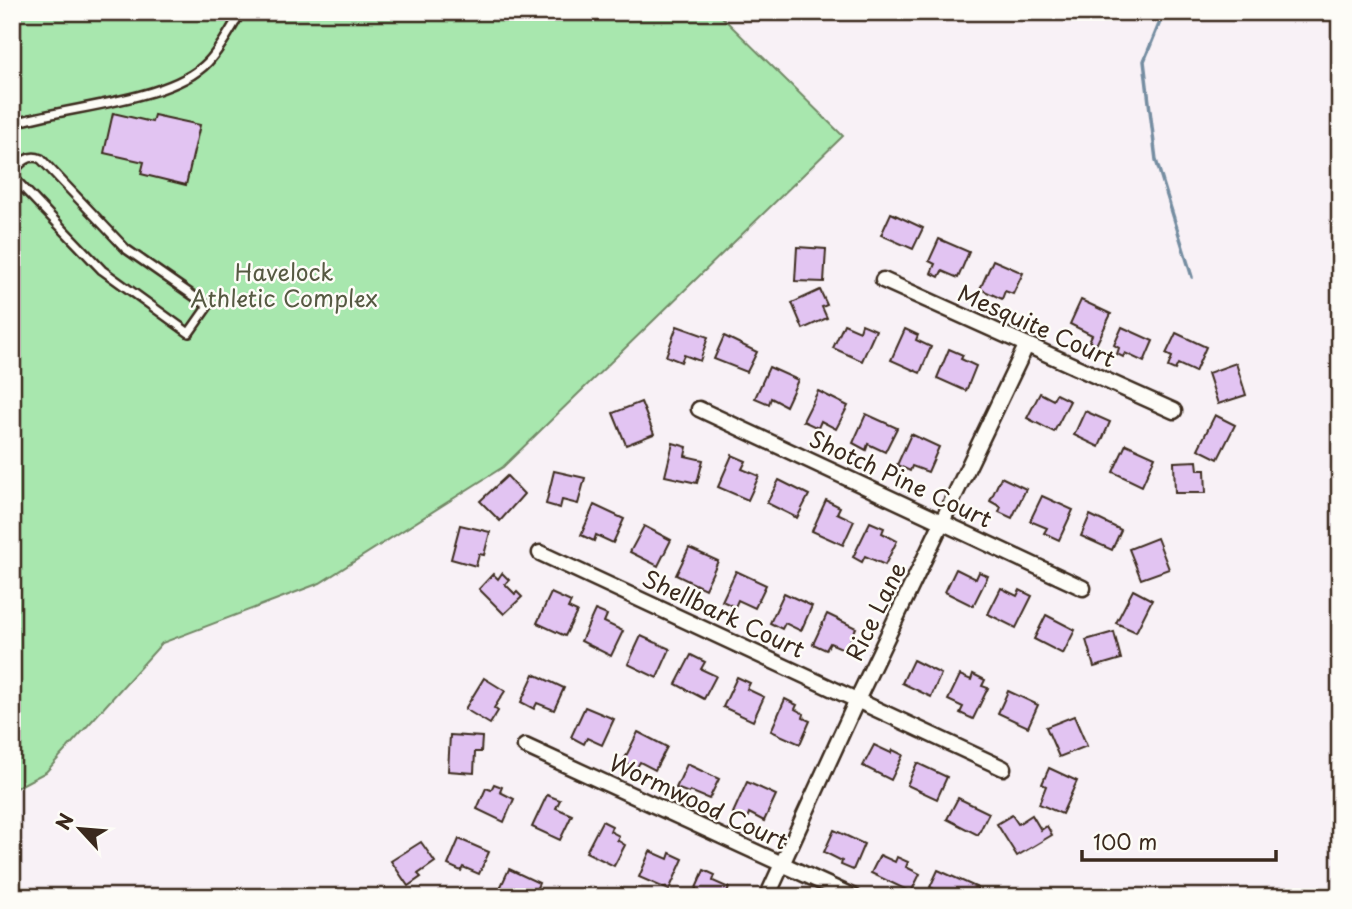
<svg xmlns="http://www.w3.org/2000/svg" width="1352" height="909" font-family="'Playpen Sans',sans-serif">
  <rect width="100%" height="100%" fill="#f8f1f6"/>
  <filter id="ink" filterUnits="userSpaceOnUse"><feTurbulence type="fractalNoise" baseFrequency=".0143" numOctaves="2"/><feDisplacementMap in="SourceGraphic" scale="14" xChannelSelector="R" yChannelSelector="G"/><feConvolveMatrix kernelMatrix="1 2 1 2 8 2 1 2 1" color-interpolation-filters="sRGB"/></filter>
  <g filter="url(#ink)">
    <polygon fill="#a8e7ae" stroke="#728866" stroke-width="2" points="12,12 717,12 843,136 503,467 320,583 162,643 46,772 12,790"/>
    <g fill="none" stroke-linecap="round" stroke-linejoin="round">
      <polyline stroke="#758da1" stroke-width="3.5" points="1164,12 1144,61 1156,160 1192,277"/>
    </g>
    <g fill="#e2c4f2" stroke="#3b2a1e" stroke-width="2">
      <polygon points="113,113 152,122 154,115 200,125 186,185 141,174 144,162 104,153"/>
      <polygon points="891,213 923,228 913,249 881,235"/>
      <polygon points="939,239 969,252 958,278 942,271 939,277 931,273 935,264 929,261"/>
      <polygon points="797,247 826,249 824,282 795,281"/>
      <polygon points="993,260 1023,273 1013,294 1005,291 1002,299 980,289"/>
      <polygon points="820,290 827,305 822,307 827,318 803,329 792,303"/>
      <polygon points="1081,300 1111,314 1096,345 1089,341 1092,335 1070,324"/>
      <polygon points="844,324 860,331 862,324 876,330 862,361 833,348"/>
      <polygon points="677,326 708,337 700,361 684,355 681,362 666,356"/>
      <polygon points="1122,327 1153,341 1144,362 1125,353 1123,357 1117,354 1119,348 1114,345"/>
      <polygon points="905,329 918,335 916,340 931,347 920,373 891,360"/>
      <polygon points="1176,333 1206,347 1195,372 1178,364 1175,370 1168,367 1172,357 1166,354"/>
      <polygon points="724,336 757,352 747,372 714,359"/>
      <polygon points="949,349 963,355 961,359 976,366 966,391 937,378"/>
      <polygon points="1236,363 1246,395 1218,404 1208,373"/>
      <polygon points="769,367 798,380 786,406 771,398 769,404 755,398"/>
      <polygon points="818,391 848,406 836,429 821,421 818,428 803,421"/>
      <polygon points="1040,393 1053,400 1056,394 1070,401 1054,432 1027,418"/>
      <polygon points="641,402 654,434 626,445 613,413"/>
      <polygon points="1085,411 1110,422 1099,447 1074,435"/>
      <polygon points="866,414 897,428 885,452 868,444 866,450 853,443"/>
      <polygon points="1215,415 1235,425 1218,459 1198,449"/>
      <polygon points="911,434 939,447 928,472 912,466 910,471 897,465"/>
      <polygon points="673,443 687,447 685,456 703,460 697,483 665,476"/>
      <polygon points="1126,444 1155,457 1142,486 1113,472"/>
      <polygon points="732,455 746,461 742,469 759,476 748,500 718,487"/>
      <polygon points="1197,461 1198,470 1205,470 1206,493 1175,493 1174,462"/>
      <polygon points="554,471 585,478 578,504 562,500 560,508 546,504"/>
      <polygon points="507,476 524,494 500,521 480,501"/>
      <polygon points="1001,477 1026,489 1012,518 999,512 1001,507 990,501"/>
      <polygon points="779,480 809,495 797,518 767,503"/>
      <polygon points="1042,496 1073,510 1059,540 1044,533 1047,528 1030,521"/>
      <polygon points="826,500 840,507 837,513 854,521 843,545 812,531"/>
      <polygon points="594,505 624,519 613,543 596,535 594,541 581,535"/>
      <polygon points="1090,515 1121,530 1112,550 1081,536"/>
      <polygon points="870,522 884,528 882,533 897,541 885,565 865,556 862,562 853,557"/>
      <polygon points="460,525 490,532 484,555 479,554 476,566 451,559"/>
      <polygon points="644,526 671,540 658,566 630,552"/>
      <polygon points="1157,538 1169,569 1141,579 1129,549"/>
      <polygon points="689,548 718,561 705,589 676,575"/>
      <polygon points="956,569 976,579 979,572 988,576 973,606 945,592"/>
      <polygon points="736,571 766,585 755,608 738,600 735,607 722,601"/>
      <polygon points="502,573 509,580 505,584 515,594 517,592 522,597 504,614 479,589 493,574 498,579"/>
      <polygon points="1001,588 1017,596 1020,590 1032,596 1016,628 988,614"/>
      <polygon points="1133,590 1152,600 1136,632 1116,623"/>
      <polygon points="551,593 571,602 568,608 577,612 565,636 537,623"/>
      <polygon points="784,593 812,606 801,631 785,623 782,629 770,623"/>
      <polygon points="595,610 607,615 604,622 623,631 611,656 581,641"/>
      <polygon points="827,614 856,628 846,650 830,643 826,650 813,644"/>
      <polygon points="1046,615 1075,630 1063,654 1034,639"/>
      <polygon points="1114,632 1121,659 1094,667 1086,640"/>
      <polygon points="641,636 670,649 657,678 628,664"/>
      <polygon points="691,655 705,662 701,669 716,676 704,699 676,684"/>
      <polygon points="913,660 941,674 931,697 902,683"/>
      <polygon points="534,674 564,688 554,710 537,703 534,709 521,702"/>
      <polygon points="973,674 985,680 982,686 988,688 973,719 960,713 963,707 948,700 960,675 971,680"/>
      <polygon points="737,677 750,683 747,689 764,697 753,721 723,707"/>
      <polygon points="484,678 505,691 494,708 498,711 490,724 465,709"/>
      <polygon points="1008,691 1038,705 1028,727 998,713"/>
      <polygon points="785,699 797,705 795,709 804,714 803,718 810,721 800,744 771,731"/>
      <polygon points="585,707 614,719 602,745 587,738 584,744 571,737"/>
      <polygon points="1074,716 1087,746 1059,757 1046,727"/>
      <polygon points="638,732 667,747 655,770 640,762 636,769 623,762"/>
      <polygon points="450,735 482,737 481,752 475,752 474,773 448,771"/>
      <polygon points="874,745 891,753 893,750 903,755 891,780 863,766"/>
      <polygon points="917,763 947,777 937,799 907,785"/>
      <polygon points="687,764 719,779 709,799 690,791 689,793 676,788"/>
      <polygon points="1049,768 1077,781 1062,814 1039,804 1046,786 1042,784"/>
      <polygon points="747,782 776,795 764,821 749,813 747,819 733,813"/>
      <polygon points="494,784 502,787 500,792 514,799 504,822 477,809 486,788 491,790"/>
      <polygon points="547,795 560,800 556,808 572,815 560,840 532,827"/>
      <polygon points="958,798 989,813 978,835 947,819"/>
      <polygon points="1012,815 1018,824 1032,815 1041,830 1047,826 1052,835 1017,856 997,824"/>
      <polygon points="602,821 612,826 610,831 619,836 617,840 625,845 614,866 586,852"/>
      <polygon points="834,830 864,844 853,870 841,865 842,861 824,852"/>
      <polygon points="459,839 489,852 479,874 463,867 461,871 448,865"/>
      <polygon points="421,842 435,862 418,874 421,877 408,886 391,861"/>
      <polygon points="650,851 668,859 670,853 683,859 669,890 639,877"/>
      <polygon points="880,855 895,862 897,857 908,862 906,867 920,874 911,892 871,873"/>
      <polygon points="509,869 539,883 533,897 496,897"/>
      <polygon points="704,870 715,875 713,881 729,888 725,897 692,897"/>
      <polygon points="938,870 978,888 975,897 949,897 930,887"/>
    </g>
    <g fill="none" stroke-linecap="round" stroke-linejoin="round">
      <g stroke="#3b2a1e" stroke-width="12">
        <g id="service">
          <path d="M12,124C66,106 170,102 208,62C221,48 231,29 241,12"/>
          <path d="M12,173C20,164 28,153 41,159L126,249L208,306L189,333L102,270L12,176"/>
        </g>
      </g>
      <g stroke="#3b2a1e" stroke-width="19">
        <g id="minor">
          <polyline points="883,280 1174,411"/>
          <polyline points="699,409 1083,588"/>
          <polyline points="540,553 1003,768"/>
          <polyline points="525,746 854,897"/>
          <polyline points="767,897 857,700 1026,346"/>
        </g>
      </g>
      <use href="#service" stroke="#fdfcf7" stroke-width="7"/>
      <use href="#minor" stroke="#fdfcf7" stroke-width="14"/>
    </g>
  </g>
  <g text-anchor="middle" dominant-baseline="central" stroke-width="5" stroke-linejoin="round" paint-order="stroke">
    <g font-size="23" fill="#565942" stroke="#fdfcf7">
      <text x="284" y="271">Havelock<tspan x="284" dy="26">Athletic Complex</tspan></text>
    </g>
    <g font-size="23" fill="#3b2a1e" stroke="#fdfcf7">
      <text transform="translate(1037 325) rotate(24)">Mesquite Court</text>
      <text transform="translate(901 478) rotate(25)">Shotch Pine Court</text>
      <text transform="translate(875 611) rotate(-64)">Rice Lane</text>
      <text transform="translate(724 613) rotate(25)">Shellbark Court</text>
      <text transform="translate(699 801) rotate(25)">Wormwood Court</text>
    </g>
  </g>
  <rect width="1352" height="909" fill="none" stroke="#fdfcf7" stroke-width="42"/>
  <rect x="21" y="21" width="1310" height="867" fill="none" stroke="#3b2a1e" stroke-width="2.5" filter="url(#ink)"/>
  <g transform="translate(80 829) rotate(296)" stroke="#fdfcf7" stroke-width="5" paint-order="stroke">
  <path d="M0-5L12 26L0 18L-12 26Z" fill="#3b2a1e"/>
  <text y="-10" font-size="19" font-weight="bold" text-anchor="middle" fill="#3b2a1e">N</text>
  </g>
  <path d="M1082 850v10h194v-10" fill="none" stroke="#3b2a1e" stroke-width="3.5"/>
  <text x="1093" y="850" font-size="21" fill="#3b2a1e" stroke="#fdfcf7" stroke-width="5" paint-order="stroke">100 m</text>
</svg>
